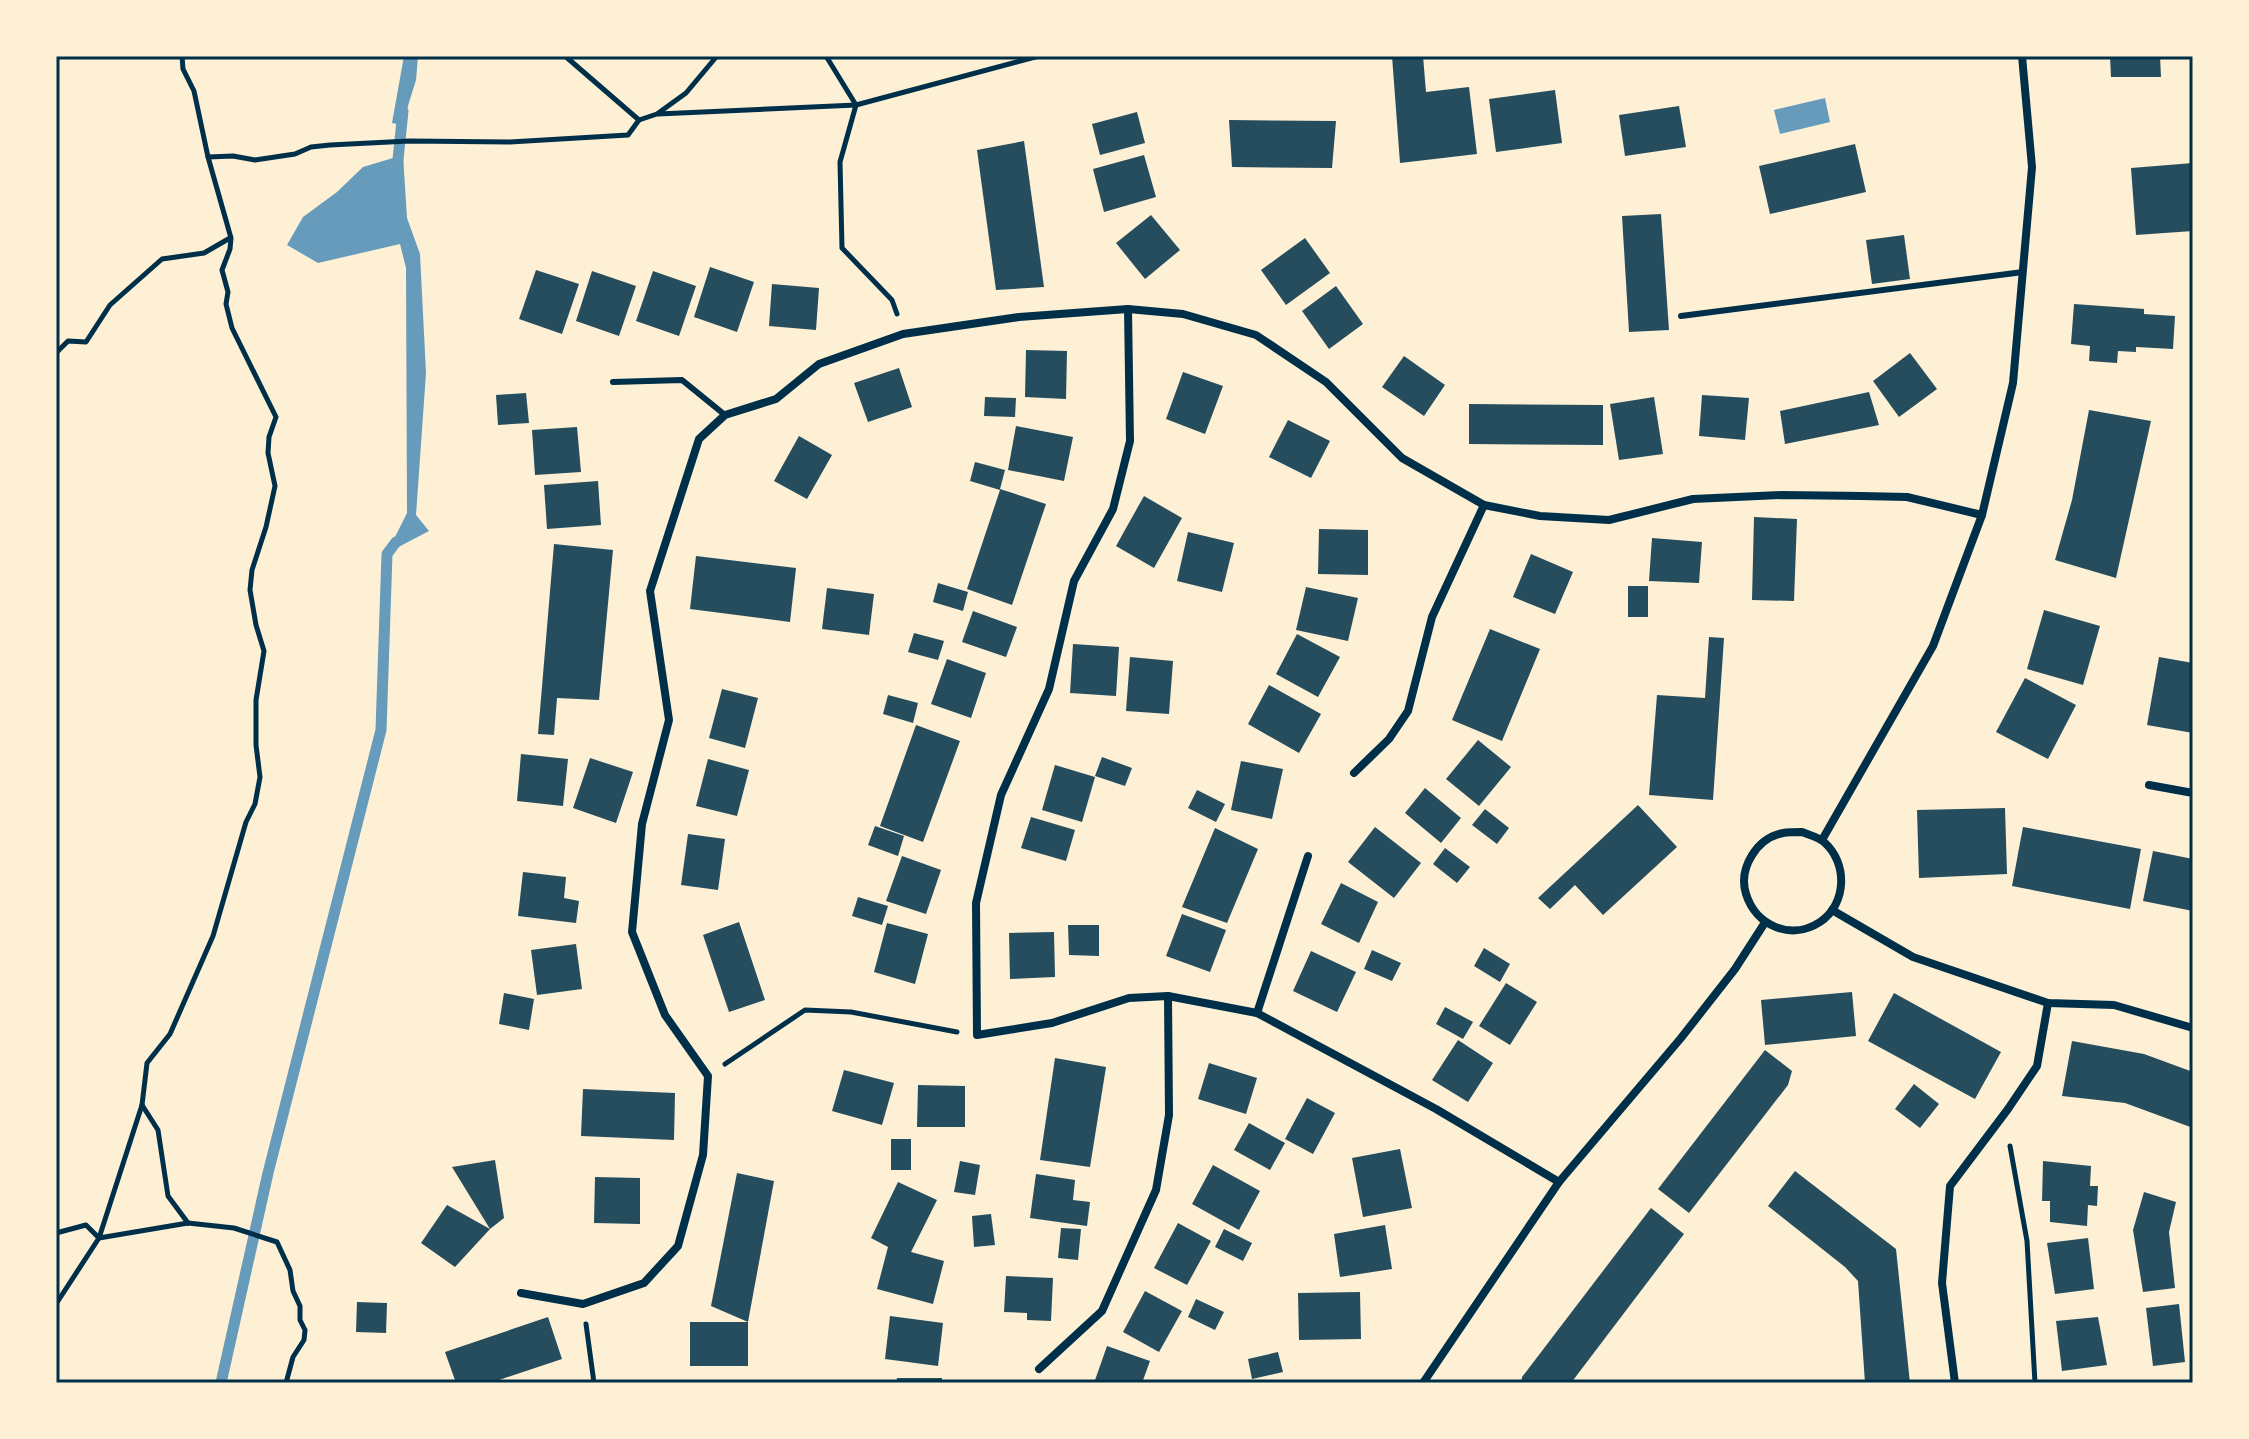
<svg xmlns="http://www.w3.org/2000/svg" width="2249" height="1439" font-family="Raleway,sans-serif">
  <rect width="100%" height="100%" fill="#fdf0d5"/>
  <g fill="#669bbc">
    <polygon points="404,56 418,56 416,80 402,125 392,123"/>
    <polygon points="1825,98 1830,122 1780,134 1774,110"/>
    <polygon points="403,155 407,218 420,254 426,373 416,515 429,531 387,553 407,513 406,268 400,244 318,263 287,245 303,217 337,192 363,167"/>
  </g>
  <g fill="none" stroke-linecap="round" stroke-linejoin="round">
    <g stroke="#669bbc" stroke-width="11">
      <polyline points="397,169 403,111"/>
      <polyline points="221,1383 268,1173 381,730 387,554 396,542"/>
    </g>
  </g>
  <g fill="#264d5e">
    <polygon points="1392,56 1423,56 1426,92 1469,87 1477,154 1400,163"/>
    <polygon points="2110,56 2160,56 2161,77 2111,77"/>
    <polygon points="1555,90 1562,143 1496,152 1489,99"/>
    <polygon points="1679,106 1686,147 1625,156 1619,115"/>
    <polygon points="1137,112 1145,143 1100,155 1092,124"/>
    <polygon points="1229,120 1336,121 1332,168 1232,167"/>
    <polygon points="1024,141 1044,287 996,290 977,150"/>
    <polygon points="1855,144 1866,192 1770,214 1759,166"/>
    <polygon points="1144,155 1156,197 1104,212 1093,169"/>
    <polygon points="2193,163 2193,231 2136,235 2131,168"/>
    <polygon points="1661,214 1669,330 1629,332 1622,216"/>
    <polygon points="1151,215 1180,250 1145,279 1116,243"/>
    <polygon points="1904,235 1910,279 1872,284 1866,240"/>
    <polygon points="1305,238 1330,273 1286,305 1261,270"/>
    <polygon points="710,267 754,282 737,332 694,317"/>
    <polygon points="536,270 579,284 562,334 519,319"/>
    <polygon points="592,271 636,286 619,336 576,321"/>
    <polygon points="653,271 696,286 679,336 636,321"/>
    <polygon points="772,284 819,288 816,330 769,326"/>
    <polygon points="1336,286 1363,324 1329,349 1302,311"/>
    <polygon points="2074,304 2144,309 2144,314 2175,316 2173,349 2136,347 2136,352 2118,351 2117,363 2089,361 2090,346 2071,344"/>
    <polygon points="1026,350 1067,351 1066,399 1025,397"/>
    <polygon points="1910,353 1937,389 1899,417 1873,381"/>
    <polygon points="1404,356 1445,385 1424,416 1382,387"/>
    <polygon points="899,368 912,407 868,422 854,383"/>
    <polygon points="1183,372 1223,386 1205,434 1166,419"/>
    <polygon points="1869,392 1879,425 1785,444 1780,411"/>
    <polygon points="526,393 529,423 498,425 496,395"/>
    <polygon points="1702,395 1749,398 1745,440 1699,436"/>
    <polygon points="985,397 1016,398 1015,417 984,416"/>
    <polygon points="1654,397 1663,454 1619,460 1610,404"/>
    <polygon points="1469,404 1603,405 1603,445 1469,444"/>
    <polygon points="2089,410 2151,421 2116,578 2055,560 2072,500"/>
    <polygon points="1288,420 1330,441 1311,478 1269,457"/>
    <polygon points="1016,426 1073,437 1064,481 1008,470"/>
    <polygon points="577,427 581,472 535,475 532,430"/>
    <polygon points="799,436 832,455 807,499 774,481"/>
    <polygon points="975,462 1005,470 1000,489 1046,504 1012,605 967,589 1000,490 970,481"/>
    <polygon points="598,481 601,525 547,529 544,485"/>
    <polygon points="1144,496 1182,518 1154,568 1116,546"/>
    <polygon points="1754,517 1797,519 1794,601 1752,600"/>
    <polygon points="1319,529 1368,530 1368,575 1318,574"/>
    <polygon points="1188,532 1234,543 1222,592 1177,581"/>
    <polygon points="1652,538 1702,542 1699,583 1649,581"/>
    <polygon points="554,544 613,550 599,700 557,698 554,735 538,734"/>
    <polygon points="1531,554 1573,572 1555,614 1513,597"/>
    <polygon points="696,556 796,568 790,622 690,609"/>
    <polygon points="938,583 968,592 963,611 933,602"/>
    <rect x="1628" y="586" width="20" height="31"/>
    <polygon points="1306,587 1358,598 1348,641 1296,630"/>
    <polygon points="827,588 874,594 869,635 822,629"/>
    <polygon points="2044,610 2100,626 2083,685 2027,669"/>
    <polygon points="973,611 1017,627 1006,657 962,642"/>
    <polygon points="1490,629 1540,649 1502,741 1452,720"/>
    <polygon points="914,633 944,641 938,660 908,652"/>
    <polygon points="1297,634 1340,657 1318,697 1276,674"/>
    <polygon points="1709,637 1724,638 1713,800 1649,795 1657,695 1705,698"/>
    <polygon points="1073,644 1119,647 1116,696 1070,693"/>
    <polygon points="1130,657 1173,661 1169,714 1126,711"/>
    <polygon points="2159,657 2193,663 2193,733 2147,725"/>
    <polygon points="947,659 986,673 971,718 931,704"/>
    <polygon points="2025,678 2076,705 2048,759 1996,732"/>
    <polygon points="1269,685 1321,714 1299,753 1248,724"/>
    <polygon points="722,689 758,698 745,748 709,738"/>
    <polygon points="888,695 918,703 913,723 883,714"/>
    <polygon points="916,725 960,741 923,842 880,826"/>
    <polygon points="1478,740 1511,767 1479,806 1446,779"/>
    <polygon points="521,754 568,759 563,806 517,801"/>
    <polygon points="1102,757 1132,768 1125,786 1095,776"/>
    <polygon points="590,758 633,772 616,823 573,808"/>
    <polygon points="708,759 749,770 737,816 696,806"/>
    <polygon points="1241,761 1283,769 1272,819 1231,810"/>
    <polygon points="1055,765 1095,777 1082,822 1042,810"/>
    <polygon points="1425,788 1461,818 1441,843 1405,813"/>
    <polygon points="1197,790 1225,804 1216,822 1188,808"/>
    <polygon points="1638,805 1677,847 1603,915 1575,885 1550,909 1538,898"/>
    <polygon points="2005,808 2007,874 1919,878 1917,810"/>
    <polygon points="1485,809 1509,828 1497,844 1472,825"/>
    <polygon points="1031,817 1075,830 1066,861 1021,848"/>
    <polygon points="875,826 904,836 898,856 868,845"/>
    <polygon points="1375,827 1421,863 1394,898 1348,862"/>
    <polygon points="2023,827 2141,849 2130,909 2012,886"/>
    <polygon points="1215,828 1258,849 1227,923 1182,907"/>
    <polygon points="688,834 725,839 718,890 681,885"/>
    <polygon points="1445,848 1470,867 1457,883 1433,864"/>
    <polygon points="2153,851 2193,859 2193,911 2143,901"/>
    <polygon points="902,856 941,870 926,914 886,901"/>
    <polygon points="523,872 566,877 564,898 579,901 576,923 518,916"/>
    <polygon points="1341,883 1378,902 1359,943 1321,924"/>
    <polygon points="858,897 888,906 882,925 852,916"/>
    <polygon points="1182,914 1226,930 1210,972 1166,956"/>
    <polygon points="739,922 765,1000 729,1012 703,935"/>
    <polygon points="887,923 928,934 915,984 874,972"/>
    <polygon points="1068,925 1099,925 1099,956 1069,955"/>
    <polygon points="1054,932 1055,977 1010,979 1009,933"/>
    <polygon points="576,944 582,989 537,995 531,950"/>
    <polygon points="1484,948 1510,964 1500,982 1474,966"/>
    <polygon points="1372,950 1401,963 1392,981 1364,969"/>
    <polygon points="1311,951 1356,972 1337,1012 1293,991"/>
    <polygon points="1506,983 1537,1002 1510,1045 1479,1026"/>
    <polygon points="1852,992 1856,1036 1765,1045 1761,1000"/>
    <polygon points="504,993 534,999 529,1030 499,1024"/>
    <polygon points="1894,993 2001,1052 1975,1099 1868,1041"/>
    <polygon points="1445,1007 1473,1022 1463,1039 1436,1024"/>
    <polygon points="1458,1040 1493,1063 1468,1102 1432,1080"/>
    <polygon points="2072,1041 2144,1054 2193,1072 2193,1128 2125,1103 2062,1096"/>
    <polygon points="1765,1050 1792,1071 1788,1085 1689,1213 1658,1189"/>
    <polygon points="1055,1058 1106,1067 1090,1167 1040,1160"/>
    <polygon points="1209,1063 1257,1078 1246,1114 1198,1099"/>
    <polygon points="844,1070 894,1083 882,1125 832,1111"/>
    <polygon points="1914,1084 1939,1104 1920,1128 1895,1109"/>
    <polygon points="918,1085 965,1086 965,1127 917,1127"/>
    <polygon points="583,1089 675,1093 674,1140 581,1136"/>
    <polygon points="1307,1098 1335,1113 1313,1154 1285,1139"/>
    <polygon points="1249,1123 1285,1143 1270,1170 1234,1150"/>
    <rect x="891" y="1139" width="20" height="31"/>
    <polygon points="1400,1149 1412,1208 1363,1217 1352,1158"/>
    <polygon points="495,1160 504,1218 490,1229 452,1167"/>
    <polygon points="960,1161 980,1165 975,1195 954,1192"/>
    <polygon points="2043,1161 2091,1166 2090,1186 2098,1186 2097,1206 2088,1205 2087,1226 2050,1222 2050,1201 2042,1201"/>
    <polygon points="1213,1165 1260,1191 1239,1230 1192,1204"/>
    <polygon points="1795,1171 1896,1249 1910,1383 1865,1383 1858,1281 1845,1267 1768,1206"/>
    <polygon points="737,1173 774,1181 748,1322 711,1306"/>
    <polygon points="1036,1174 1075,1180 1073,1200 1090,1202 1087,1226 1030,1218"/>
    <polygon points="595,1177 640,1178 640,1224 594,1223"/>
    <polygon points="898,1182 937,1200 911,1252 944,1261 933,1304 877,1289 888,1247 871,1238"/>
    <polygon points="2144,1192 2176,1202 2169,1232 2175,1288 2143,1292 2133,1230"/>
    <polygon points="447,1205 490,1229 455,1267 421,1243"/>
    <polygon points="1651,1208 1684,1234 1571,1383 1521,1383 1522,1377"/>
    <polygon points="991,1214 995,1245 974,1247 972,1216"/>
    <polygon points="1178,1223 1211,1241 1187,1285 1154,1268"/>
    <polygon points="1385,1225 1392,1269 1340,1277 1334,1234"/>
    <polygon points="1061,1228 1081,1229 1078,1260 1058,1258"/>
    <polygon points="1224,1229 1252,1243 1243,1261 1215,1247"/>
    <polygon points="2088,1238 2094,1289 2055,1294 2047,1243"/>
    <polygon points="1006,1276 1053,1278 1051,1321 1027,1320 1027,1313 1004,1312"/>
    <polygon points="1145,1291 1182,1311 1159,1352 1123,1332"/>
    <polygon points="1360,1292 1361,1339 1299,1340 1298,1293"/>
    <polygon points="1196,1299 1224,1312 1215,1330 1188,1317"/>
    <polygon points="357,1302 387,1303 386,1333 356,1332"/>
    <polygon points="2179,1304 2185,1362 2153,1366 2146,1308"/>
    <polygon points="890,1316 943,1323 938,1366 885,1359"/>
    <polygon points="548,1317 562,1359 490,1383 456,1383 445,1352"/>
    <polygon points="2098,1317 2107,1365 2062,1371 2056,1321"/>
    <rect x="690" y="1322" width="58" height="44"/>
    <polygon points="1107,1346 1150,1361 1142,1383 1094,1383"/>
    <polygon points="1278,1352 1283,1372 1252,1379 1248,1359"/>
    <polygon points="897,1378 942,1378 942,1383 896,1383"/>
  </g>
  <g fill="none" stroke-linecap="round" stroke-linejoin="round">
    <g stroke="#003049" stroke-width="5">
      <polyline points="565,56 639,120"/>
      <polyline points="826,56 856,105 840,162 842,248 892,300 897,314"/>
      <polyline points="658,114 856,105 1039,56"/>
      <polyline points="208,157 233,156 255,160 295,154 311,147 330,145 409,141 510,142 628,135 639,120 657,114 686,93 717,56"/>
      <polyline points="56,353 68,341 86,342 110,305 162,259 204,253 230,238"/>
      <polyline points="725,1064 805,1010 851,1012 957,1032"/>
      <polyline points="142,1105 158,1130 168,1196 188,1223"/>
      <polyline points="2010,1146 2027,1241 2035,1383"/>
      <polyline points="56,1233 86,1225 99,1238 188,1223 234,1228 277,1242 290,1270 293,1291 300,1306 300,1320 305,1330 304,1340 293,1357 286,1383"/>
      <polyline points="56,1304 99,1238 142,1105 147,1063 170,1034 213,936 246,822 255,804 260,777 256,745 256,700 264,651 256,625 250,590 252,570 266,527 275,486 268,453 269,437 276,417 232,328 226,304 228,292 222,270 230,249 231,238 208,157 194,91 183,69 182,56"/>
      <polyline points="586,1324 594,1383"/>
    </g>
    <g stroke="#003049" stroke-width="6">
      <polyline points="1681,316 2023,272"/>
      <polyline points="613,382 682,380 725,415"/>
    </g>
    <g stroke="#003049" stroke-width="8">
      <polyline points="1128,309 1130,441 1113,509 1074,581 1049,689 1001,795 976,903 977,1035 1052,1023 1129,998 1168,996 1257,1013 1436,1109 1559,1182"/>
      <polyline points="1354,773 1389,739 1408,711 1432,617 1484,505"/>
      <polyline points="2149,785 2193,793"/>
      <path d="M1802,832C1809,835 1818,837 1824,842C1848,863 1847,904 1820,922C1791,941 1756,926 1746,894C1738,868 1757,838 1783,833C1789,832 1796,832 1802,832Z"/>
      <polyline points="1822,840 1933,646 1982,515 2013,383 2032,167 2022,56"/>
      <polyline points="1832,910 1913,957 2048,1003 2114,1005 2193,1028"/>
      <polyline points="1257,1013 1308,856"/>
      <polyline points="521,1293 583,1304 644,1283 678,1246 703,1155 708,1076 665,1015 632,932 642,824 669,720 650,591 699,439 725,415 776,399 819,364 903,334 1019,317 1128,309 1183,314 1256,335 1326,382 1402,458 1484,505 1540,516 1609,520 1693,499 1782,495 1862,496 1907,497 1982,515"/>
      <polyline points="1039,1369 1102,1311 1156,1190 1169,1115 1168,996"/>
      <polyline points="1423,1383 1559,1182 1681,1038 1735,969 1764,924"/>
      <polyline points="1955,1383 1942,1283 1950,1186 2008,1109 2037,1066 2048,1003"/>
    </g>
  </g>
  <rect width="2249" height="1439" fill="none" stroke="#fdf0d5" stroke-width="116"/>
  <rect x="58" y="58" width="2133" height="1323" fill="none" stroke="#003049" stroke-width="3"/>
</svg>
